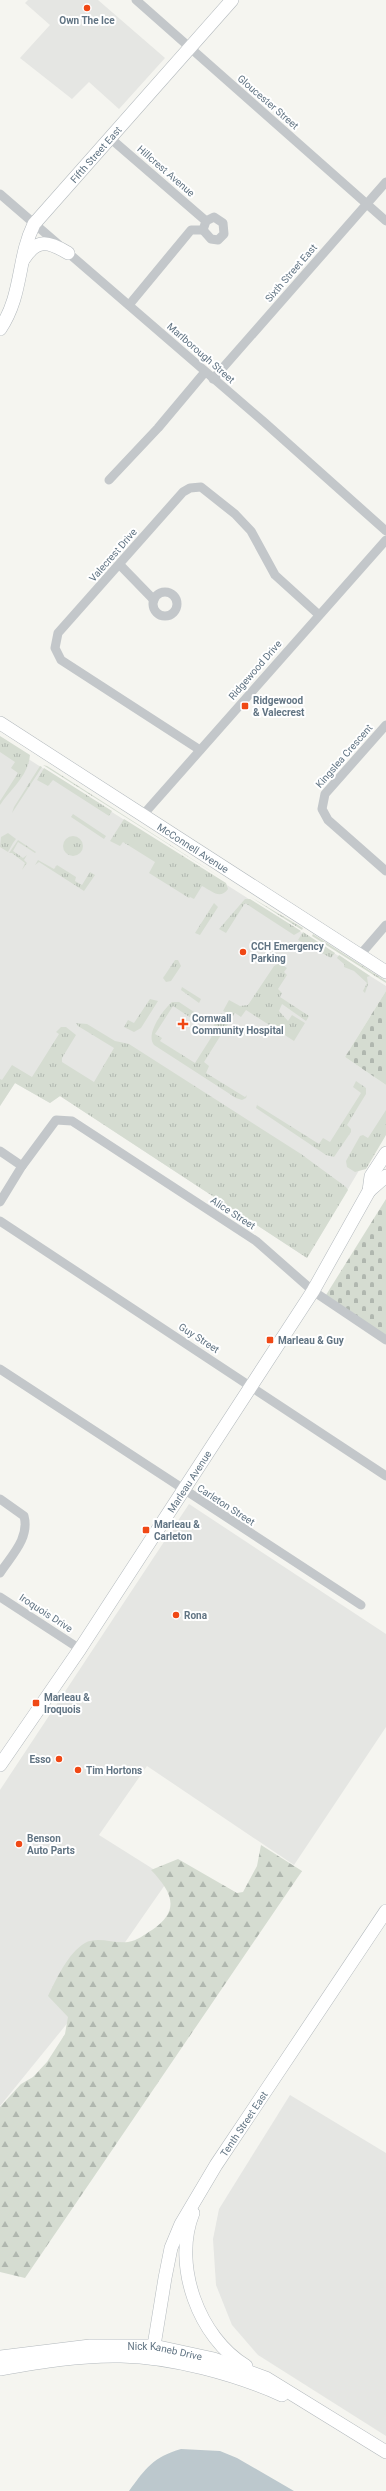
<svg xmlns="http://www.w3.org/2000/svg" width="386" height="2491" font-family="Roboto,sans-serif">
  <defs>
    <pattern id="grass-tufts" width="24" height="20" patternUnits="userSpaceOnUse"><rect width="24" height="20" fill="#d5dcd1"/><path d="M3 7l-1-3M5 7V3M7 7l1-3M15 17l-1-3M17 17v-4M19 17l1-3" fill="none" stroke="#b0b7af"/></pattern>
    <pattern id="forest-firs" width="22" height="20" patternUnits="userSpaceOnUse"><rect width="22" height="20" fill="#d5dcd1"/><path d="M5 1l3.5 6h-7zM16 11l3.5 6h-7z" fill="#b0b7af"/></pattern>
    <pattern id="cemetery-stones" width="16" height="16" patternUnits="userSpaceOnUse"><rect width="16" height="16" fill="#d5dcd1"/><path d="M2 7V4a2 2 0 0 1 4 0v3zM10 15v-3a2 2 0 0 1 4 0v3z" fill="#b0b7af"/></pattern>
  </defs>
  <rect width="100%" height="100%" fill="#f5f5f0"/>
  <g fill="#e5e6e3">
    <polygon points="28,0 98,0 165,58 119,109 89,82 72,99 20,58 50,25 25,3"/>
    <polygon points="0,741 386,986 386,991 345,1057 386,1085 386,1125 307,1258 60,1096 50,1103 15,1083 0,1106"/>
    <polygon points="189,1504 386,1634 386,1727 294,1865 147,1766 99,1835 169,1879 78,2010 0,2106 0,1790"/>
    <polygon points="290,2095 386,2153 386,2436 258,2355 232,2325 216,2285 213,2239 219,2209"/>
  </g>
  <g fill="url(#grass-tufts)">
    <path d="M0,736L30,755C28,777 11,788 0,805V801L18,773L11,768L15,762L0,752Z"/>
    <polygon points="43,765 47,766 228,882"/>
    <polygon points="40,766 42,767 12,813 14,807"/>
    <polygon points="44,768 112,811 109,816 53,780 48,786 37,780"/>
    <polygon points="73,814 106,836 104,839 71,817"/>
    <path d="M124,819L226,883L228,889C220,900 212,891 202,886L194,899L190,897L189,898L149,873L155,862L123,842L120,846L110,841Z"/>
    <polygon points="8,833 16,839 13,843 7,839 13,843 8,852 0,847 1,837"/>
    <circle cx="73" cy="846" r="10"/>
    <polygon points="18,840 36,852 35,853 18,842 13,851 23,858 27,855 24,860 27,863 22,870 25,863 12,853 9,853"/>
    <polygon points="38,860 54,869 57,865 76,877 75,881 82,885 90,872 95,875 84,891 39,862 35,865"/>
    <polygon points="249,896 303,928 302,930"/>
    <polygon points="245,899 250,899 301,931 294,935 245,903 226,933 219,929"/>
    <polygon points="214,903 218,907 200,935 195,933"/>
    <polygon points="303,932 335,953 331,958 298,940"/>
    <polygon points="313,934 386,981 386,983 312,936"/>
    <polygon points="339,955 370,976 367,977 368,984 365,993 363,991 367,983 354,971 344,967 344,964 337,958"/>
    <polygon points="175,960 178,960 181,966 171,981 166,982 163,978"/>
    <polygon points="280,963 287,968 284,972 287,975 278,989 282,993 280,997 309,1016 306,1021 282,1004 279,1011 288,1021 292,1015 305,1023 294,1041 246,1010 241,1017 235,1013 233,1016 223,1011 229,1000 240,1006 248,1005 274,966"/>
    <polygon points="182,987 201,999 199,1003 181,990"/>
    <polygon points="150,999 158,1001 141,1028 134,1032 124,1027 128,1020 134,1023"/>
    <path d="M172,1002H179L194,1012L191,1018L173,1006L155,1034L162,1038L160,1041L195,1063L214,1033L211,1030L221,1013L231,1019L204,1062L209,1066L206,1073L245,1097L247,1095L246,1098L242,1100L236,1098L154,1045C145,1034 163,1010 172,1002Z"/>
    <polygon points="76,1023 87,1024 115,1041 129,1044 301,1154 346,1187 348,1190 307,1258 60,1096 50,1103 15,1083 0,1106 0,1079 2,1080 12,1065 32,1077 59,1034 56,1032 61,1027 66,1027 76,1035 62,1058 62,1062 94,1082 114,1048 78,1026"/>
    <polygon points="356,1081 366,1088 366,1094 347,1125 351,1129 351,1132 334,1157 326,1155 256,1108 259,1098 257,1105 319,1144 323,1138 330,1142 361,1093 353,1087"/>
    <polygon points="386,1110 386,1135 366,1169 355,1172 347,1167 346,1161 360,1136 363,1135 368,1138"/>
  </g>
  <path fill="url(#forest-firs)" d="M261,1845L302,1871L25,2278L0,2272V2107L21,2084L33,2077L47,2062L65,2034L68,2017L48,1996C57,1978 68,1953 85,1943C97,1936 115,1944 128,1942C137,1941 145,1934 152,1930C182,1910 171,1891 151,1870L178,1859L237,1893L243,1892L257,1866Z"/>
  <g fill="url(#cemetery-stones)">
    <polygon points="386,991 386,1085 345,1057"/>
    <polygon points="386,1199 386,1336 326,1295"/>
  </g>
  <path fill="#bcc8cd" d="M181,2449L220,2451L237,2458L294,2491H129C146,2468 153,2457 181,2449Z"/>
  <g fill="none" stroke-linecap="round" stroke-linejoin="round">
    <g stroke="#b3b9bd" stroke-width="14">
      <g id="secondary">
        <path d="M23,260C37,238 48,241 68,253"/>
        <path id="s1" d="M0,329C23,295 17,259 34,224L232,0"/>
        <path id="s2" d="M0,723L386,972"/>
        <polyline points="369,1191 386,1176"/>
        <path id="s3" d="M0,1765L80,1649L313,1291L369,1191L371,1176L386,1153"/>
        <path d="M193,2213C172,2265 199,2338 246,2366"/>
        <path id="s4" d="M0,2357L90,2346H154L214,2359L266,2378L386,2452"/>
        <path id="s5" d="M152,2358L165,2278L171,2248L181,2224L216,2165L386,1911"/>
        <path d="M0,2369C40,2362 80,2355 121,2356C172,2357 235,2374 282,2395"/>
      </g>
    </g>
    <g stroke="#c3c7ca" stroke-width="9">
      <polyline points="136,0 386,221"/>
      <polyline points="110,138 206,221 203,230 191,230 129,305"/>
      <polyline points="0,194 264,422 386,531"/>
      <polyline points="203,230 211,239 218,240 224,234 223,223 214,217 206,221"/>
      <polyline points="213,379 386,182"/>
      <polyline points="109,480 158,428 205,372"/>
      <polyline points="120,565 154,600"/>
      <circle cx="165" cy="604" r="12"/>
      <polyline points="386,725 325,794 322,809 328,820 386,871"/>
      <polyline points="200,750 61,660 55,648 58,633 183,492 190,488 201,487 235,514 251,531 275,575 318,614"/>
      <polyline points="142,816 386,540"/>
      <polyline points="360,955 386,925"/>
      <polyline points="0,1151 22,1166"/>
      <polyline points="0,1202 22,1166 56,1120 72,1121 256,1241 313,1291 386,1340"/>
      <polyline points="0,1221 386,1476"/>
      <polyline points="0,1369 361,1605"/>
      <path d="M0,1499L24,1516C30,1538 11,1556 0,1573"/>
      <polyline points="0,1597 80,1649"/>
    </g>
    <use href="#secondary" stroke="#fff" stroke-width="13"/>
  </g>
  <g fill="#f04815" stroke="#fff" stroke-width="1.5">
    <circle cx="87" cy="8" r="4"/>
    <rect x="241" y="702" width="8" height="8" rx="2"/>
    <circle cx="243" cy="952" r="4"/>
    <path d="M181 1018h4v4h4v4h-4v4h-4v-4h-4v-4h4z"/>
    <rect x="266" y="1336" width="8" height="8" rx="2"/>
    <rect x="142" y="1526" width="8" height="8" rx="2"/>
    <circle cx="176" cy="1615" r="4"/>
    <rect x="32" y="1699" width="8" height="8" rx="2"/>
    <circle cx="59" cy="1759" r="4"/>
    <circle cx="78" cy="1770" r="4"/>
    <circle cx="19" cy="1844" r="4"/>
  </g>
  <g text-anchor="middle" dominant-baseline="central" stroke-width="4" stroke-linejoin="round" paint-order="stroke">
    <g font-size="10" font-weight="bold" fill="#617483" stroke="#fff" text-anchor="start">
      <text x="87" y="20" text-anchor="middle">Own The Ice</text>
      <text x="253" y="700">Ridgewood<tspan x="253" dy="12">&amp; Valecrest</tspan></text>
      <text x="251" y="946">CCH Emergency<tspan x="251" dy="12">Parking</tspan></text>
      <text x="192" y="1018">Cornwall<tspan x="192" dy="12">Community Hospital</tspan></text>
      <text x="278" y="1340">Marleau &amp; Guy</text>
      <text x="154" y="1524">Marleau &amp;<tspan x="154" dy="12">Carleton</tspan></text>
      <text x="184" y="1615">Rona</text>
      <text x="44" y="1697">Marleau &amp;<tspan x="44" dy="12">Iroquois</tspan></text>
      <text x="51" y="1759" text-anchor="end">Esso</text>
      <text x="86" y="1770">Tim Hortons</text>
      <text x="27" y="1838">Benson<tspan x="27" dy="12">Auto Parts</tspan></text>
    </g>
    <g font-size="10" fill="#617483" stroke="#fff">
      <text transform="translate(268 102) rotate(41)">Gloucester Street</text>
      <text stroke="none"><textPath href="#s1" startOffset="204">Fifth Street East</textPath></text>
      <text transform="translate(166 171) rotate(41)">Hillcrest Avenue</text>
      <text transform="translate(291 273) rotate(-49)">Sixth Street East</text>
      <text transform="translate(201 353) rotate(41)">Marlborough Street</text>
      <text transform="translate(113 555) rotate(-49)">Valecrest Drive</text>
      <text transform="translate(255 670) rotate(-49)">Ridgewood Drive</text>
      <text transform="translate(344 756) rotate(-49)">Kingslea Crescent</text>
      <text stroke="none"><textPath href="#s2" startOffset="230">McConnell Avenue</textPath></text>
      <text transform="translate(233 1213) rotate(33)">Alice Street</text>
      <text transform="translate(199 1338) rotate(33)">Guy Street</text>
      <text stroke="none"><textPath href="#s3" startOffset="341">Marleau Avenue</textPath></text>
      <text transform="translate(226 1505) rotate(33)">Carleton Street</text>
      <text transform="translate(46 1613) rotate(33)">Iroquois Drive</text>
      <text stroke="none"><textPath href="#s5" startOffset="256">Tenth Street East</textPath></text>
      <text stroke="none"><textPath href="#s4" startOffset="166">Nick Kaneb Drive</textPath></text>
    </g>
  </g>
</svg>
